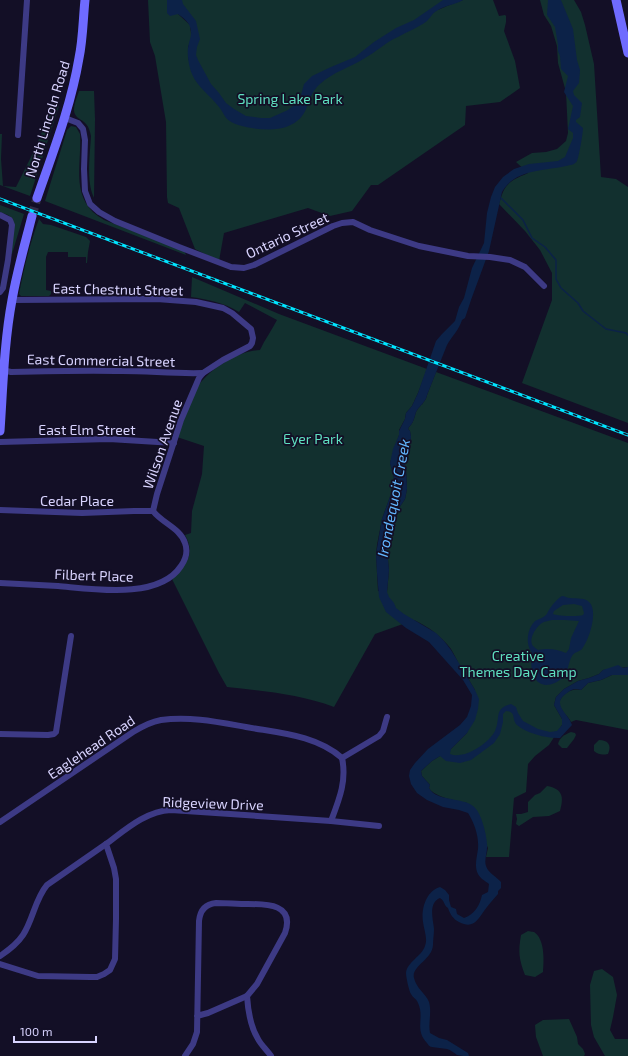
<svg xmlns="http://www.w3.org/2000/svg" width="628" height="1056" font-family="'Exo 2',sans-serif">
  <rect width="100%" height="100%" fill="#130f26"/>
  <g fill="#12302f">
    <polygon points="148,0 167,0 167,13 178,14 190,25 191,33 191,40 188,47 188,61 196,26 173,0 450,0 438,10 447,6 463,0 493,0 499,16 505,15 506,16 506,22 504,31 515,61 520,88 500,102 466,106 465,125 378,185 371,185 352,211 330,216 308,208 224,233 219,261 195,249 179,208 168,203 167,197 166,122 155,56 150,42"/>
    <path d="M540,0H574L581,12L585,25L594,64L601,177L616,179L628,187V423L522,383L552,300V273L540,250L525,231L499,204C505,183 508,182 528,173L516,162L532,153L546,152L557,149L566,141L568,133L566,92L558,63L557,46L551,26L544,15Z"/>
    <path d="M79,91H94L95,119L94,198C86,180 90,156 91,136C90,132 89,127 86,124C82,119 74,118 74,110C74,104 77,97 79,91Z"/>
    <polygon points="54,104 59,106 30,196 0,185 0,134 2,134 1,159 3,186 16,187 32,155"/>
    <path d="M71,126L76,127L80,134C82,167 69,200 104,220L178,248C182,250 185,251 186,255L45,201L67,130Z"/>
    <polygon points="0,205 24,214 12,254 11,254 13,219 8,215 0,212"/>
    <path d="M39,219L43,224L51,225L86,237L90,241L88,252L87,263H86V257H68V252H48L46,257V290L51,291V294L49,296H21L19,294C24,268 30,243 39,219Z"/>
    <path d="M192,277L279,314L427,369L418,393L412,406L406,413L405,419L399,430V435L390,463L394,478L392,486L391,494L382,519L377,545L376,554L378,591L387,592L389,570L387,550V545L390,540L395,514L405,499L407,489L406,468L403,459L405,447L410,442L411,437L410,431L408,429L409,427C414,422 414,418 416,412C419,406 426,402 427,395L436,372L628,443V667L603,670L599,674L589,678L578,681L564,689L556,697L554,705L562,719V725L549,745L535,756L528,764L526,792L514,798L509,857H486L488,848L467,803C457,801 434,797 429,788L430,785L422,776L421,771L432,761L451,749L467,733L475,690L466,675L464,666H460C457,660 454,654 451,649C441,636 429,627 414,620L375,634L334,707C300,694 263,691 227,687L219,673L172,579C186,565 196,554 185,535L191,533L192,511L202,474L204,446L177,437L196,389C208,370 237,351 260,350C265,339 272,330 277,320L245,303L239,312C222,302 210,300 191,297Z"/>
    <path d="M612,675H628V730L576,720L571,722C569,717 562,712 560,706C557,696 572,687 581,690L588,683L601,680Z"/>
    <path d="M571,732L575,733L576,735L574,739L567,748H562L558,744C560,737 564,735 571,732Z"/>
    <path d="M599,740C608,740 612,745 608,754C602,755 599,755 594,751V745Z"/>
    <path d="M547,786C563,789 564,797 560,811L549,816L533,817L519,826L516,824L517,819L516,814H521L528,812V802L535,795L540,793Z"/>
    <path d="M528,931C528,931 533,932 534,932C545,939 544,961 543,972L535,977L525,975C519,959 518,952 521,935Z"/>
    <polygon points="602,969 613,977 617,995 613,1017 610,1030 615,1039 628,1039 628,1056 605,1056 594,1037 591,1025 590,985 594,971"/>
    <polygon points="569,1019 577,1037 578,1044 583,1049 585,1054 584,1056 543,1056 536,1037 535,1025 543,1020"/>
  </g>
  <g fill="#0c2248" fill-rule="evenodd">
    <path d="M167,0H182L183,4L196,21L200,39L197,47L196,55L198,60L211,84L219,93L226,103L234,109L246,116L261,118H270L288,110L298,102L301,95L304,84L312,76L331,67L355,57L374,42L396,28L414,20L443,0H463C455,5 444,5 435,12C432,14 430,18 427,21C418,28 408,31 398,37C386,42 376,52 365,58C351,67 333,72 320,84C303,99 313,117 286,127C273,132 238,129 227,119C224,116 222,110 219,107C211,96 197,87 192,74C189,67 187,55 188,48C189,40 193,35 190,27C189,22 182,17 178,14L170,16L167,13Z"/>
    <path d="M548,0H561L573,29L577,60L580,70L579,83L573,91L574,95L582,103L580,117L576,120V122L583,128C583,133 579,157 577,161C575,165 570,165 566,166C544,171 515,169 502,192L489,251L471,300L465,318L462,320C459,330 452,336 447,345L427,395C426,402 419,406 416,412C414,418 414,422 409,427L408,429L410,431L411,437L410,442L405,447L403,459L406,468L407,489L405,499L395,514L390,540L387,545V550L389,570L387,592L389,597L394,603L396,608L404,614L436,633L444,641L451,650L460,665L464,666L466,675L475,690L479,699L478,709L475,720L467,733L451,749L450,754C464,760 489,743 495,731C501,718 493,709 511,704L516,707L518,713L523,721L538,729L550,732L557,731L562,725V719L554,705L556,697L564,689L578,681L589,678L599,674L603,670L618,665L623,668L628,667V675H612L601,680L588,683L581,690C575,688 572,689 567,693C550,704 569,714 572,725L560,738C548,739 526,733 517,725C511,719 517,712 506,711L503,714V722L500,734L494,743L471,760L460,763L446,761L440,756L432,761L421,771L422,776L430,785L429,788C437,803 467,796 476,809C482,816 488,839 487,848C487,853 484,861 486,866C488,873 497,877 501,882V888L498,891V894C493,900 488,905 484,911C477,921 473,929 459,922C453,919 450,914 448,908C444,906 445,901 440,898C428,903 433,919 434,929C434,934 433,939 433,945C432,960 411,966 414,978C416,988 426,994 429,1002C432,1012 428,1023 430,1033L439,1038L447,1040L468,1053L469,1056C466,1056 461,1056 457,1055C454,1053 451,1050 447,1049C442,1048 437,1048 432,1047C429,1046 429,1046 427,1043C414,1029 425,1018 418,1003C416,998 413,998 411,994C409,991 406,977 406,973C407,962 422,956 425,946C428,939 424,930 423,922C421,909 426,891 440,887L445,890L449,895V900L451,907L456,909L457,914L464,918C474,915 480,905 482,895L488,892L489,884C485,881 480,878 478,874C474,866 477,857 478,849C479,837 475,824 468,813L459,810L443,807L427,800L417,793L411,784L409,776L410,770L415,763L428,749L460,725L467,717L471,706L472,695L463,680L429,642L406,628L386,612L379,597L377,573L376,554L382,519L391,494L392,486L394,478L390,463L393,449L399,435V431L405,419L406,413L412,406L418,393L436,341L442,334L455,321L459,307L464,298L472,268L484,243L487,213L491,197L495,187L503,177L514,169L529,164L558,161L565,157L573,138V133L568,129L573,106L564,92L568,76L561,69L560,56L558,51V45L555,27L547,15Z"/>
    <path d="M562,596C565,596 567,598 570,598C577,599 585,597 590,603C598,613 589,640 582,649C579,652 574,652 572,656C568,662 569,672 562,678C558,682 552,685 546,685C531,684 530,664 532,653C525,644 527,629 535,621C538,619 543,618 546,615C547,614 548,611 549,610C551,606 558,598 562,596ZM574,604L582,606L584,613L583,615C579,617 557,616 553,614L554,611L563,605ZM552,620H565L579,621L571,638L569,649L566,653C556,649 549,648 538,650C537,649 535,648 533,646C528,639 536,627 542,623C545,621 549,621 552,620Z"/>
  </g>
  <g fill="none" stroke-linecap="round" stroke-linejoin="round">
    <polyline stroke="#0c2248" stroke-width="1.5" points="501,198 523,220 532,238 545,247 556,260 556,279 561,288 578,303 583,311 606,329 626,333 628,335"/>
    <polyline stroke="#312d47" stroke-width="9" stroke-dasharray="9 4.5" stroke-linecap="butt" points="32,216 37,198"/>
    <g stroke="#3d3a85" stroke-width="6">
      <polyline points="65,118 78,123 83,129 85,140 84,169 85,191 90,204 99,212 115,221 179,247 231,267 244,268 254,265 333,226 342,223 353,222 370,230 419,246 468,256 490,257 510,260 525,267 544,286"/>
      <polyline points="18,135 27,0"/>
      <polyline points="0,215 10,220 12,225 8,260 3,288 0,292"/>
      <path d="M2,370L11,372C48,371 85,370 122,371C149,371 176,374 203,373"/>
      <polyline points="0,442 109,439 174,443"/>
      <polyline points="0,510 82,513 134,511 153,511"/>
      <path d="M0,583C19,584 38,585 58,586C93,589 159,600 181,566C186,559 188,551 185,543C180,528 162,523 153,511L157,494L181,420L199,378L203,373L223,360L250,346L252,343L253,338L251,329L232,313L223,308L196,302L157,299L12,300"/>
      <polyline points="0,734 48,735 54,734 56,732 71,636"/>
      <polyline points="342,758 379,736 383,731 387,717"/>
      <path d="M331,821C339,800 347,781 342,758"/>
      <path d="M0,822L133,732C141,727 150,722 161,720C190,716 218,722 246,727C279,733 316,735 342,758"/>
      <path d="M0,956C9,950 17,944 23,935C33,920 35,899 47,885L106,844"/>
      <path d="M0,964L38,976L90,977H97L104,974L110,970L115,959L116,919V879L114,868L106,844C125,830 146,811 171,810L331,821L379,826"/>
      <path d="M247,996C248,1011 250,1026 258,1039C261,1045 267,1050 271,1056"/>
      <path d="M185,1056L193,1044L197,1032L199,921C200,911 205,904 216,903C227,903 237,904 248,904C267,904 295,904 285,933L257,984L247,996L208,1013L197,1016"/>
    </g>
    <g stroke="#6f6bff" stroke-width="9">
      <polyline points="616,0 628,53"/>
      <path d="M37,198C53,152 71,106 79,58C83,39 83,19 85,0"/>
      <path d="M0,431C3,387 4,343 12,300C17,271 25,244 32,216"/>
    </g>
    <g stroke="#00e5ff" stroke-width="3">
      <polyline id="rail" points="0,199 628,435"/>
    </g>
    <use href="#rail" stroke="#130f26" stroke-width="1.5" stroke-dasharray="4.5" stroke-linecap="butt"/>
  </g>
  <g text-anchor="middle" dominant-baseline="central" stroke-width="3.5" stroke-linejoin="round" paint-order="stroke">
    <g font-size="14" fill="#5fe0c0" stroke="#130f26">
      <text x="290" y="98">Spring Lake Park</text>
      <text x="313" y="438">Eyer Park</text>
      <text x="518" y="655">Creative<tspan x="518" dy="16">Themes Day Camp</tspan></text>
    </g>
    <g font-size="14" fill="#d9d4ff" stroke="#130f26">
      <text transform="translate(47 119) rotate(-73)">North Lincoln Road</text>
      <text transform="translate(287 235) rotate(-25)">Ontario Street</text>
      <text transform="translate(118 289) rotate(1)">East Chestnut Street</text>
      <text transform="translate(101 360) rotate(1)">East Commercial Street</text>
      <text x="87" y="429">East Elm Street</text>
      <text transform="translate(162 444) rotate(-71)">Wilson Avenue</text>
      <text x="77" y="500">Cedar Place</text>
      <text transform="translate(94 575) rotate(2)">Filbert Place</text>
      <text transform="translate(91 747) rotate(-34)">Eaglehead Road</text>
      <text transform="translate(213 803) rotate(2)">Ridgeview Drive</text>
    </g>
    <g font-size="15" font-style="italic" fill="#62b6ff" stroke="#130f26">
      <text transform="translate(393 498) rotate(-79)">Irondequoit Creek</text>
    </g>
  </g>
  <path d="M14 1036v6h82v-6" fill="none" stroke="#d9d4ff" stroke-width="2"/>
  <text x="20" y="1036" font-size="12" fill="#d9d4ff" stroke="#130f26" stroke-width="3" paint-order="stroke">100 m</text>
</svg>
